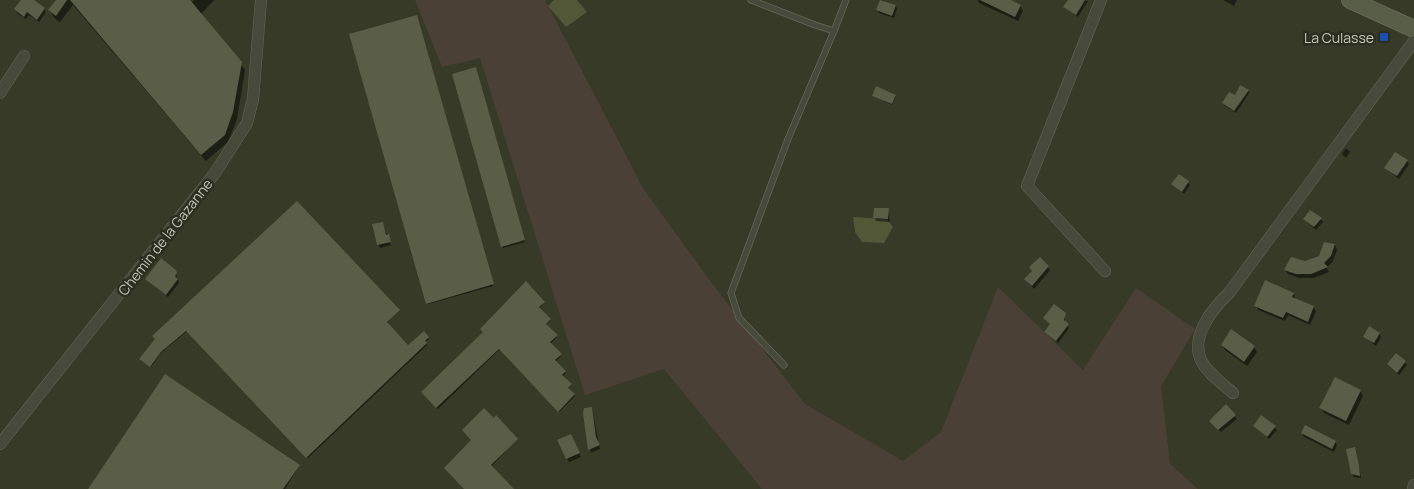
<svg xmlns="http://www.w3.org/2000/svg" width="1414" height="489" font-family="Manrope,sans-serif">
  <rect width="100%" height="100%" fill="#363a26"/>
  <polygon fill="#4b4036" points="415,0 545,0 643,188 708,278 805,404 903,461 941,432 998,287 1083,370 1136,288 1195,329 1161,386 1170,464 1198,489 762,489 664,369 585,395 480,58 442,67"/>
  <g fill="#525837">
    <polygon points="554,0 577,0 587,12 566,27 548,6"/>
    <polygon points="853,217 887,219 893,227 884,243 862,242 855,232"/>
  </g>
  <g fill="#0007">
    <polygon points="23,0 32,0 44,9 46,12 39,22 29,15 26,19 17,13 16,9"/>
    <polygon points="57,0 189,0 191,3 194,0 214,0 201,14 245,70 237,119 228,142 206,161 73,5 60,22 54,18 50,10"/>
    <polygon points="881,0 896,6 897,9 894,18 879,13 877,9"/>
    <polygon points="978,0 1008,0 1020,6 1023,11 1018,21 979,3"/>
    <polygon points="1069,0 1088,1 1078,17 1065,7"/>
    <polygon points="1223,0 1237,0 1234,6"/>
    <polygon points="417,17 493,286 428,304 427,303"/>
    <polygon points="476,69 525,242 503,248 453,75"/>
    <polygon points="1248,90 1249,93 1236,113 1225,106 1223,103"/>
    <polygon points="874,96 895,96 896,97 892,105"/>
    <polygon points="1346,148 1350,152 1346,158 1342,154"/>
    <polygon points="1407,161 1409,164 1399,179 1386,168"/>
    <polygon points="1179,175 1190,185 1184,194 1173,184"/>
    <polygon points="297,202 399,310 386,324 408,347 424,333 429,339 425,342 427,345 308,458 187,331 161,353 151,367 142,361"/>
    <polygon points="888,210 890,222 876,221 875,218"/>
    <polygon points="1304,219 1321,219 1323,222 1316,230"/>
    <polygon points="382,223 391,245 380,248 378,244"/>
    <polygon points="1325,243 1335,245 1337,250 1333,261 1327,268 1329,272 1314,278 1299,278 1288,274 1285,270 1320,257"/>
    <polygon points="1040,258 1050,270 1034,289 1028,282"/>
    <polygon points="175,271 179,283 168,297 147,279"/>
    <polygon points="1294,294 1295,299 1313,307 1316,311 1310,325 1288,315 1285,321 1258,310 1256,305"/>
    <polygon points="544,303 539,309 550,321 546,325 557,337 550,344 561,356 555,362 566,373 562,377 571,385 568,389 575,396 559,412 500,349 438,409 423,393"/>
    <polygon points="1065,314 1065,323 1069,328 1058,343 1046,332 1051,325 1044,318"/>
    <polygon points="1379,333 1381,337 1376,346 1365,337"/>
    <polygon points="1222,345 1254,347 1257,352 1247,366 1225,350"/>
    <polygon points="1405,362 1407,365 1399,375 1388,365"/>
    <polygon points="1360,391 1363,396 1349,425 1324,413 1321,408"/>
    <polygon points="1226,406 1237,419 1221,432 1213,424"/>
    <polygon points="592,408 600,449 591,453 585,413"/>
    <polygon points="1254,426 1275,427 1277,430 1269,439"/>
    <polygon points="1302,433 1335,442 1337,445 1334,452 1304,437"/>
    <polygon points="572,439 581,457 569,462 558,441"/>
    <polygon points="473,440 516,440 491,467 512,489 466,489"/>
    <polygon points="1354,448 1356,451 1361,478 1354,477 1352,474"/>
    <polygon points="299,466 285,489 89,489"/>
  </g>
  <g fill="#5a5e48">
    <polygon points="21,0 34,0 45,8 37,20 27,12 24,17 14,9"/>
    <polygon points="56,0 67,0 56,16 48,10"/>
    <polygon points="70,0 190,0 242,62 233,112 225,135 201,155"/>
    <polygon points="880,0 896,5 892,16 876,10"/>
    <polygon points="980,0 1011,0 1021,5 1015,17"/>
    <polygon points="1068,0 1085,0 1076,15 1063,7"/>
    <polygon points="417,15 494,284 426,304 349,34"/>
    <polygon points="476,67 525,240 501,247 452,74"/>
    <polygon points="1240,85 1249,90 1234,111 1222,103 1229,92 1235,95"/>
    <polygon points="876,86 896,95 892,104 872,96"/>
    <polygon points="1395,152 1408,160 1397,176 1384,168"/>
    <polygon points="1179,174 1189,181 1182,192 1171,184"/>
    <polygon points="297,201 400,310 387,322 408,345 424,331 429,337 425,341 427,343 306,458 186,331 161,352 150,367 139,359 155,339 152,336"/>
    <polygon points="874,208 889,208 888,219 873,218"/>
    <polygon points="1310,210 1322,218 1314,227 1303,219"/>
    <polygon points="383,222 386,235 389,234 391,242 377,245 372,224"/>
    <polygon points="1324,242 1335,244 1331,256 1324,263 1328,267 1311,274 1296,274 1284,270 1291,257 1305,261 1319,256"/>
    <polygon points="1040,257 1049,266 1032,286 1024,279 1032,271 1029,267"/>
    <polygon points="161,258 176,270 177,273 175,276 178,279 166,295 145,279"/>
    <polygon points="1265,280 1294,293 1292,297 1314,306 1308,322 1286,312 1283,318 1254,306"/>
    <polygon points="526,281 545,302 539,307 551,319 546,324 558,335 550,342 562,354 555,360 566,371 562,375 572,384 568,388 575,394 558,412 499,349 436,408 421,392 483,332 480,329"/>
    <polygon points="1054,304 1066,313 1064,320 1069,324 1056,341 1044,332 1050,324 1043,318"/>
    <polygon points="1369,326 1380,333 1374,343 1363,337"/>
    <polygon points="1231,329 1255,346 1244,362 1221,345"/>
    <polygon points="1396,353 1406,361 1397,373 1387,364"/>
    <polygon points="165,374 300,465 283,489 88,489"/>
    <polygon points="1335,377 1361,390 1346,421 1319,408"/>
    <polygon points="1226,404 1236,415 1218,430 1209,421"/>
    <polygon points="592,407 596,437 600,445 588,450 583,413 584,408"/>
    <polygon points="484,408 494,418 496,415 518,439 491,465 514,489 464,489 444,468 471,440 462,430"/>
    <polygon points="1261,415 1276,426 1267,437 1253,426"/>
    <polygon points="1305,425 1336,441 1332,449 1301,433"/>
    <polygon points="571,434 580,453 566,459 557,440"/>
    <polygon points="1355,447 1359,465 1360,476 1351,474 1346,449"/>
  </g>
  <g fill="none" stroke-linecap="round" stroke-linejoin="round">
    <g stroke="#656858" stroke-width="7">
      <g id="lane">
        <polyline points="751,0 815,25 834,31 846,0"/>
        <polyline points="784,365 739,318 731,293 788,139 834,31"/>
      </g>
    </g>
    <g stroke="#656858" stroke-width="12">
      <g id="street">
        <polyline points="1101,0 1027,186 1105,271"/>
        <polyline points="0,93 24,56"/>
        <path d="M1233,393C1223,384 1207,373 1201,360C1190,336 1213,308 1229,293L1414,41"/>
        <polyline points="0,444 215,173 247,123 253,99 261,0"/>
        <polyline points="1413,489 1414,485"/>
      </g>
    </g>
    <g stroke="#656858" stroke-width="18">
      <polyline id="secondary" points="1350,0 1414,29"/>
    </g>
    <use href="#lane" stroke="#474a3a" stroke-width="5.5"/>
    <use href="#street" stroke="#474a3a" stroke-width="11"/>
    <use href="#secondary" stroke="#585d48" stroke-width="16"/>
  </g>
  <rect fill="#1a4fb4" stroke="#2c2f1f" stroke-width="2" x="1379" y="32" width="10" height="10" rx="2.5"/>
  <g text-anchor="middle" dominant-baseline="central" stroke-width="5" stroke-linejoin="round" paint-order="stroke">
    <g font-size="14" fill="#c2c6b5" stroke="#2c2f1f" text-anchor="end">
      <text x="1374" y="37">La Culasse</text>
    </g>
    <g font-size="14" fill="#c2c6b5" stroke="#2c2f1f">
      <text transform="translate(165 237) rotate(-52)">Chemin de la Gazanne</text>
    </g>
  </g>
</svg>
